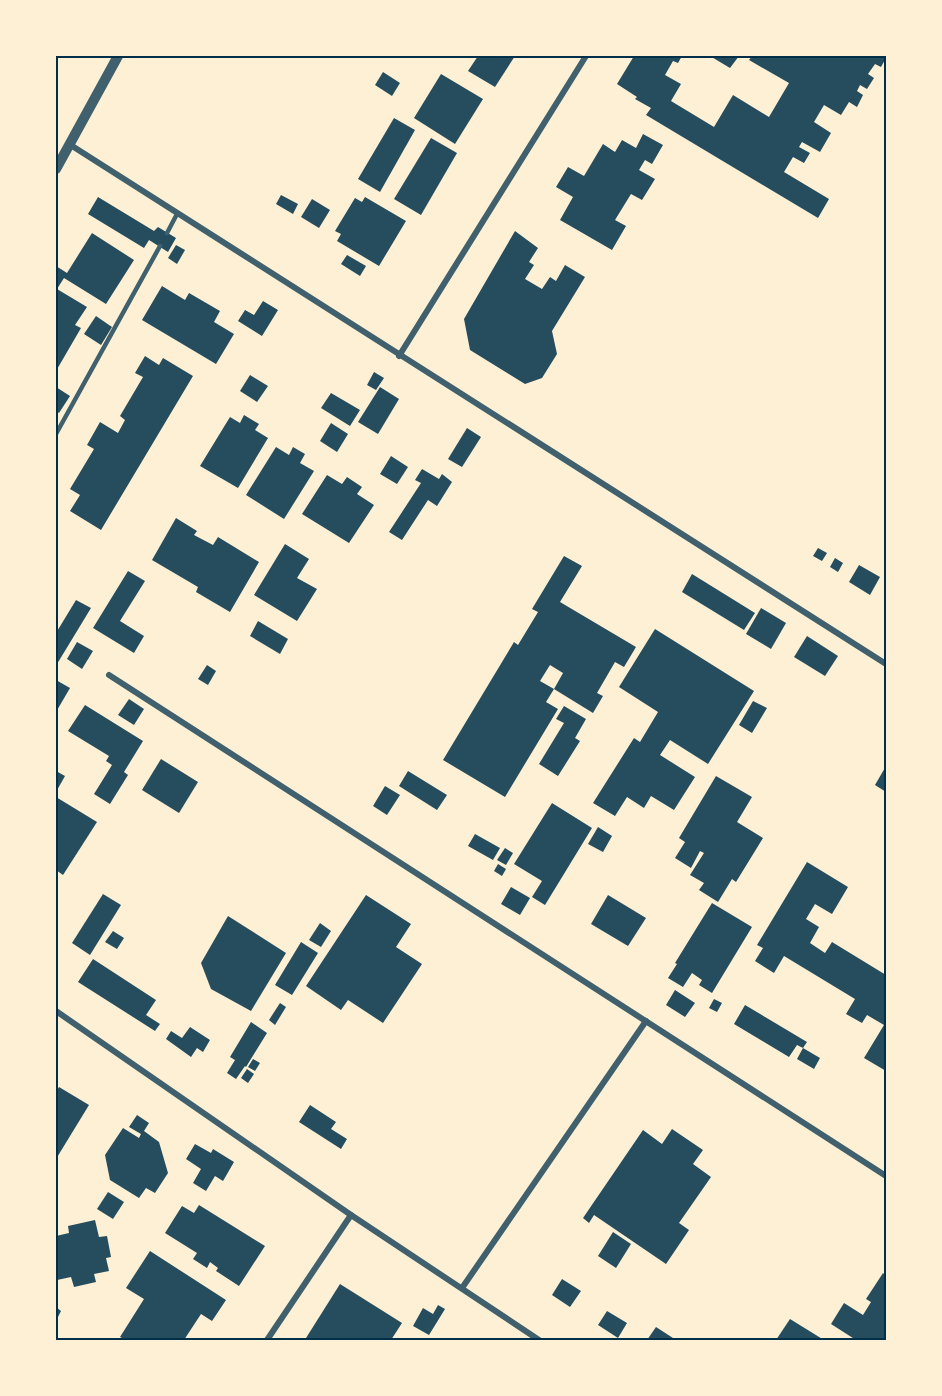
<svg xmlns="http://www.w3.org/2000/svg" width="942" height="1396" font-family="'PT Serif',serif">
  <rect width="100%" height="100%" fill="#fdf0d5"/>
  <g fill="#264d5e" fill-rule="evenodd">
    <polygon points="478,56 515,56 495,87 468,71"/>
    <polygon points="634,56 682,56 678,63 673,61 665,75 681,84 671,101 714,127 733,95 769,117 789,83 749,60 752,56 886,56 886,58 881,67 875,64 868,74 874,78 867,89 860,85 857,91 863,95 857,107 849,102 841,115 824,105 814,122 831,133 820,152 802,142 799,147 810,153 804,163 793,157 784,172 829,199 818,218 646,115 651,108 635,99 637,97 617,84"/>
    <polygon points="710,56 739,56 730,68"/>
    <polygon points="383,72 400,83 392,96 375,85"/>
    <polygon points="441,74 483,99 455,144 414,118"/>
    <polygon points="394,118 415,130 380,192 358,179"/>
    <polygon points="643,134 663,145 652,164 645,160 639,170 655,179 642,200 631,194 615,220 626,226 612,250 560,220 573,197 556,187 568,167 584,176 603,144 615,152 622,140 636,148"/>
    <polygon points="431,138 457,153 421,215 394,199"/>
    <polygon points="281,195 298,204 293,214 276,204"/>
    <polygon points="98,197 154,231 158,227 176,238 168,252 149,240 144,248 88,214"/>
    <polygon points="365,197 406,221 379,266 337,241 341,234 335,231 355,198 362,202"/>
    <polygon points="312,199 330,210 319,228 301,217"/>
    <polygon points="515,231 538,248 529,262 534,265 525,279 542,289 550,277 556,281 565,265 585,277 552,331 557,354 542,378 525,384 470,350 464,319"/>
    <polygon points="92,233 134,260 106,304 64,278 57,289 87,307 75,325 81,328 56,371 56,266 67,273"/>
    <polygon points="176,245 185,250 177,264 168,258"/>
    <polygon points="347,255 366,266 360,276 341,264"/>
    <polygon points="162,286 185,300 189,293 220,311 214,322 234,334 216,364 142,320"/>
    <polygon points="263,301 278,310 262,336 238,321 245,310 254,315"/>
    <polygon points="96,316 112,327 101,345 84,334"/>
    <polygon points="145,356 159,365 163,358 193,376 101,530 70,511 80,495 70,489 94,449 87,445 100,422 118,433 125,420 120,416 143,377 135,373"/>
    <polygon points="374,372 384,378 376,390 367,385"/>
    <polygon points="250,375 268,386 257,402 240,391"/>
    <polygon points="56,387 70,396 59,413 56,411"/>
    <polygon points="380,387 399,399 378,434 358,422"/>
    <polygon points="331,393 360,410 350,426 321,408"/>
    <polygon points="244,415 259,424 255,430 268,438 238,488 200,466 230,417 240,423"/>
    <polygon points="331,423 348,434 337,452 320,441"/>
    <polygon points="467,428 481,437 462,467 448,459"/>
    <polygon points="276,447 289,455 293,447 305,454 300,463 314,471 284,519 246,495"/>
    <polygon points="391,456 408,467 397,484 380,474"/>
    <polygon points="422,469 439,479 442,474 452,482 437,506 428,500 402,540 389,532 421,483 415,480"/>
    <polygon points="327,475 342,484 347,477 362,487 357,494 374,505 349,543 302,514"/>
    <polygon points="176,518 197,531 194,535 213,545 218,537 259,562 230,612 196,592 198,587 152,560"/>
    <polygon points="285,544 309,559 297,578 317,589 297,621 254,595"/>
    <polygon points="818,548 827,553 822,561 813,556"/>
    <path d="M564,556L582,566L560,602L636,647L624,667L615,662L597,693L603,696L593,713L554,689L546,702L558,709L505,797L443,760L514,642L518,645L538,612L532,609ZM550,665L563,673L554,689L540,681Z"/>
    <polygon points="835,558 843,563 838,572 830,567"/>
    <polygon points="859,565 880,577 870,595 849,582"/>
    <polygon points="128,571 145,581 120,621 144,636 134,653 93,628"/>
    <polygon points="692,574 755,613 744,630 682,592"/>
    <polygon points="76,600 91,608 57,664 56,663 56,633"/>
    <polygon points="761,608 786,623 771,649 746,634"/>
    <polygon points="258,621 288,639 280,654 250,636"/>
    <polygon points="655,629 754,691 708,764 670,740 660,755 695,777 674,810 651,796 644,808 627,797 615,816 593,803 634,738 640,742 658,712 619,687"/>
    <polygon points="807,636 838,656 825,676 794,657"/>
    <polygon points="77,642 93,651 82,669 67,659"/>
    <polygon points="207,665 216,671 208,685 198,679"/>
    <polygon points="56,680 70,688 56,712"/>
    <polygon points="129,699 144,709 134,725 118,715"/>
    <polygon points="753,701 767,708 752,733 739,725"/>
    <polygon points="85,705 143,741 124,772 128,775 110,804 94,794 112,765 106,761 109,756 68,731"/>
    <polygon points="564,706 586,719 575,738 580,741 558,776 539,764 564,723 556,719"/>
    <polygon points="161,759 198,782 179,813 142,790"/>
    <polygon points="886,766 886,792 875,785"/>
    <polygon points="56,771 65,776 56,792"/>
    <polygon points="408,771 447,795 437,810 399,786"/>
    <polygon points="716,776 752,797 737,822 763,838 736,882 732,879 718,902 699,890 704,883 690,875 704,853 700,851 691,868 675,858 685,842 679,838"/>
    <polygon points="385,786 400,795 387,815 373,806"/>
    <polygon points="56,797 97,822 63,875 56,870"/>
    <polygon points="552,803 592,828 545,905 532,897 542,881 514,864"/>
    <polygon points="598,827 612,836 603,852 588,844"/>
    <polygon points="475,834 500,848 493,860 468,846"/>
    <polygon points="505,848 513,853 506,865 497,860"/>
    <polygon points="807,862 848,887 832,914 815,904 806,919 819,927 810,943 825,953 832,942 886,975 886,1071 864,1058 884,1025 867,1015 862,1023 846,1014 855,999 784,956 774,973 755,961 763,948 757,945"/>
    <polygon points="498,864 506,869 502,876 494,871"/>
    <polygon points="511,887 530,898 520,915 501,904"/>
    <polygon points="103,894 121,905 90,955 72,943"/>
    <polygon points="366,895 411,924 396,947 422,964 383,1023 348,1000 341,1010 306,986"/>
    <polygon points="608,895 646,918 628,946 591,924"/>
    <polygon points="712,903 752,927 712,993 699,985 702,980 692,973 683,987 668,978 677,964 675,963"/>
    <polygon points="228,916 286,953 251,1011 211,989 201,963"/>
    <polygon points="320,923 331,931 321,947 309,940"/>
    <polygon points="113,931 124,938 117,949 105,942"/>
    <polygon points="301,942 318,953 292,995 275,985"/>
    <polygon points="93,959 156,1000 146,1015 160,1024 155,1031 78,982"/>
    <polygon points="675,990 695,1003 685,1017 666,1005"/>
    <polygon points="714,999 722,1003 717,1012 709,1008"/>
    <polygon points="280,1003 286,1007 275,1025 269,1020"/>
    <polygon points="745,1005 807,1042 803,1048 797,1045 789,1057 734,1024"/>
    <polygon points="251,1022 267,1033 246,1067 245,1066 236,1079 227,1073 235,1060 230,1057"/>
    <polygon points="190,1027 210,1040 203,1052 197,1048 191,1057 166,1039 171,1031 182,1038"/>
    <polygon points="803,1048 820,1058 814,1069 797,1059"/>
    <polygon points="253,1059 260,1063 255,1071 248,1067"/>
    <polygon points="247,1069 254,1074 248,1083 241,1078"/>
    <polygon points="59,1087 89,1105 56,1159 56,1092"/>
    <polygon points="310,1105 336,1122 331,1129 347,1139 341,1149 299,1122"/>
    <polygon points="137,1115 149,1123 144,1131 159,1142 168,1173 155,1193 146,1188 139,1198 110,1180 105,1155 123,1128 139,1138 141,1134 129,1127"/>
    <polygon points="672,1129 703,1150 693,1164 711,1177 679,1223 689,1230 666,1264 594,1215 589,1223 583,1218 643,1130 662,1144"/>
    <polygon points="195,1144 211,1153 213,1149 234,1162 223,1181 215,1176 206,1191 193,1183 201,1169 186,1159"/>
    <polygon points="108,1192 124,1202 113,1219 97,1209"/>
    <polygon points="199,1205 265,1246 239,1286 216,1271 218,1268 210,1262 207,1268 193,1259 197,1253 165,1233 182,1206 194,1213"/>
    <polygon points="95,1220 99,1237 107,1236 111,1257 106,1258 109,1271 94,1274 96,1282 74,1287 71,1277 57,1280 56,1253 58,1252 56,1236 69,1233 68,1226"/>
    <polygon points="613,1232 631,1244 616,1268 598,1256"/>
    <polygon points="150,1251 226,1300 212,1321 201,1314 184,1340 126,1340 120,1337 144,1299 126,1288"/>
    <polygon points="883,1273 886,1276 886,1340 856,1340 831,1324 844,1303 863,1315 871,1302 866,1299"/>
    <polygon points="562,1279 581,1291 570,1307 552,1295"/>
    <polygon points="340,1284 402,1323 391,1340 310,1340 306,1338"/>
    <polygon points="438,1305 445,1309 429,1335 413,1326 423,1308 433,1314"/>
    <polygon points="56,1307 61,1311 56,1321"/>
    <polygon points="607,1311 627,1323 618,1338 598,1325"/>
    <polygon points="790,1319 824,1340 776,1340"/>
    <polygon points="656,1327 673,1338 677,1340 647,1340"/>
  </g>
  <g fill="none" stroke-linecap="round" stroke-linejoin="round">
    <g stroke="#3f606c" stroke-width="4.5">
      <polyline points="167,233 177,214"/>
      <polyline points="56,434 160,246"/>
    </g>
    <g stroke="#3f606c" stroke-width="6">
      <polyline points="69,144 886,664"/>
      <polyline points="399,356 586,56"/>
      <polyline points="109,675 886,1176"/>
      <polyline points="56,1011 351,1215 539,1340"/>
      <polyline points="462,1288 646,1021"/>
      <polyline points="267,1340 351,1215"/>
    </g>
    <polyline stroke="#3f606c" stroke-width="10" points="56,169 118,56"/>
  </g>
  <rect width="942" height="1396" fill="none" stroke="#fdf0d5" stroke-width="114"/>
  <rect x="57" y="57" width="828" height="1282" fill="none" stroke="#003049" stroke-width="2"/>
</svg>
